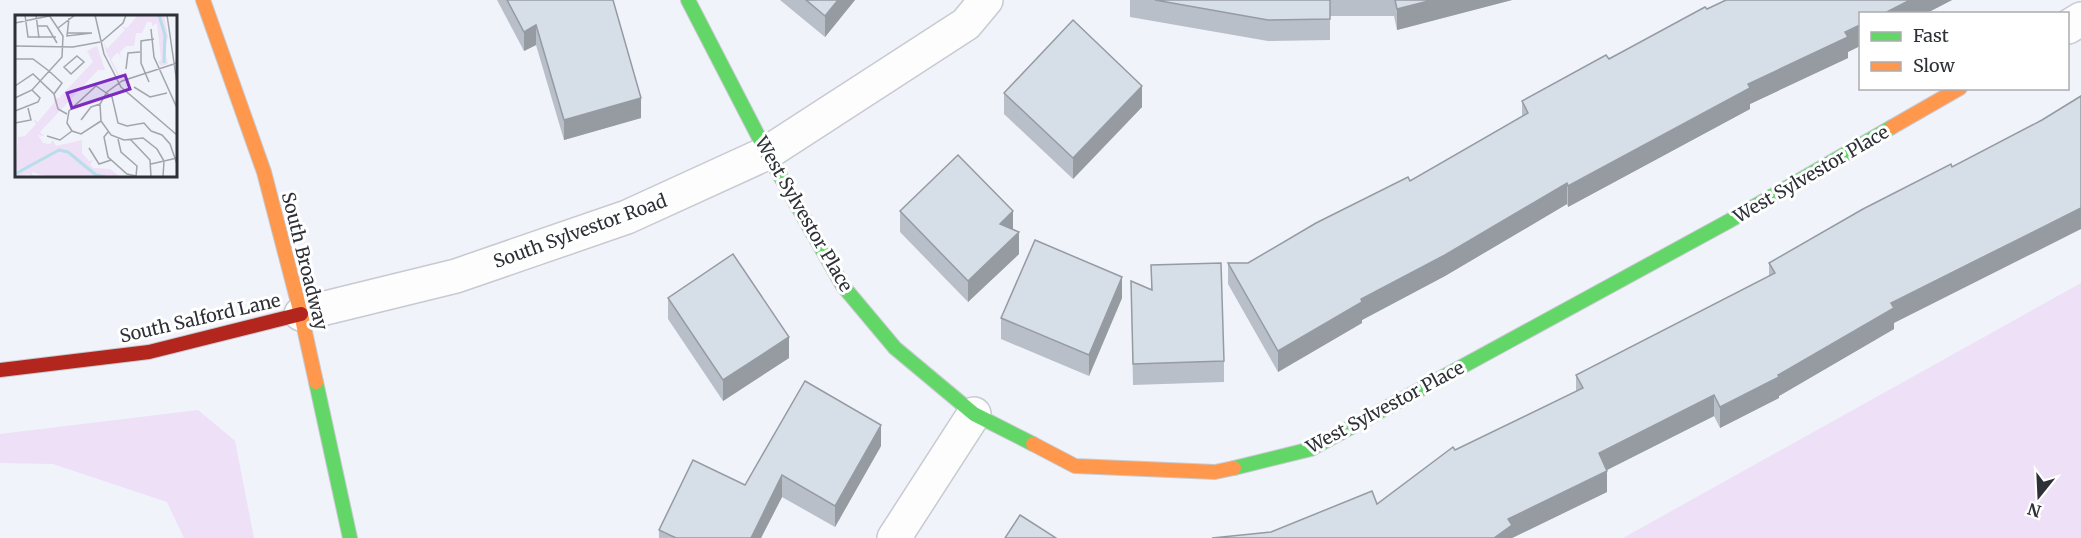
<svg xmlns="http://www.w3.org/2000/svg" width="2081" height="538" font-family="Merriweather,serif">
  <rect width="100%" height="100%" fill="#f0f3fa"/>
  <g fill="#ede0f7">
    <polygon points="2081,283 2081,538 1623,538"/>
    <polygon points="198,410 235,441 254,538 184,538 167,502 53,464 0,463 0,434"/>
  </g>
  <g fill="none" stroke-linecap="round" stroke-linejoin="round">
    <g stroke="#c7cad0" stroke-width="36">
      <g id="street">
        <polyline points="2068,27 2081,19"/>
        <polyline points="301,314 456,276 627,217 767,153 966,24 986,0"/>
        <polyline points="894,538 974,414"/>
      </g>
    </g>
    <g stroke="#c7cad0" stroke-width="16">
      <g id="fast">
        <polyline points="688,0 767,153 843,286 895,348 974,414 1033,444"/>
        <polyline points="316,382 350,538"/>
        <polyline points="1234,468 1311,449 1729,221 1892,127"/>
      </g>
    </g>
    <g stroke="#c7cad0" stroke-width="16">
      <g id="slow">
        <polyline points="203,0 264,172 301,314 316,382"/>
        <polyline points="1892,127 1960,88"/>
        <polyline points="1033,444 1075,466 1215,472 1234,468"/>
      </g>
    </g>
    <g stroke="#c7cad0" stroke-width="16">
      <polyline id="jam" points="0,370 149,352 301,314"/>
    </g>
    <use href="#street" stroke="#fdfdfe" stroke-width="33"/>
    <use href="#fast" stroke="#63d668" stroke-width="14"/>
    <use href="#slow" stroke="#ff974d" stroke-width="14"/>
    <use href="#jam" stroke="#b3261e" stroke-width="14"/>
  </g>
  <g fill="#b8bfc8">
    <polygon points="497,0 613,0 641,118 564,140 536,45 524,51"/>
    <polygon points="780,0 855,0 825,37"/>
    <polygon points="1130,0 1512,0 1397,30 1394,16 1330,16 1330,40 1268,41 1130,17"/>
    <polygon points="1726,0 1952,0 1925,14 1860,14 1860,46 1848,52 1848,58 1750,104 1750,109 1568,207 1567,204 1445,276 1362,320 1362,323 1278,372 1228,284 1228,263 1248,263 1410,181 1522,116 1522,101"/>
    <polygon points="1004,93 1142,107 1073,179 1004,114"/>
    <polygon points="900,211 1013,230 1019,254 968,302 900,232"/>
    <polygon points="1769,263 1894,323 1894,329 1779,396 1779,398 1720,428 1714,416 1607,470 1607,492 1512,538 1271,532 1377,504 1455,450 1576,392 1576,375 1769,276"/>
    <polygon points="1151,265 1224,361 1224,382 1133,385 1131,281 1151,290"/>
    <polygon points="668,298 789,358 723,401 668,319"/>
    <polygon points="1122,298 1089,376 1001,339 1001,318"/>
    <polygon points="881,446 835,527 782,497 761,538 659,538 659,530 745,485"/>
  </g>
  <g fill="#969ba2">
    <polygon points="838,0 855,0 825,37 825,16"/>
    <polygon points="1432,0 1512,0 1397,30 1397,9"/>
    <polygon points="1910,0 1952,0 1925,14 1883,14"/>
    <polygon points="536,25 536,45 524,51 524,32"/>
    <polygon points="1860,25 1860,46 1848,52 1848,58 1750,104 1750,109 1568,207 1568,186 1748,84"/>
    <polygon points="1142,86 1142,107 1073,179 1073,158"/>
    <polygon points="641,98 641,118 564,140 564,120"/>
    <polygon points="1567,183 1567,204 1445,276 1362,320 1362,323 1278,372 1278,351 1361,299"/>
    <polygon points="2081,208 2081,229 1894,323 1894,329 1779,396 1779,398 1720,428 1720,407 1778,375 1891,303"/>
    <polygon points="1013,211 1013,232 1000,224"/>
    <polygon points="1019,232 1019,254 968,302 968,281"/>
    <polygon points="1122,277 1122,298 1089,376 1089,355"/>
    <polygon points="789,337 789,358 723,401 723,380"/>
    <polygon points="1714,395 1714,416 1599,474 1599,453"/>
    <polygon points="881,425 881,446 835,527 835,506"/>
    <polygon points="1607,471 1607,492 1512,538 1494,538 1508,519"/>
    <polygon points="782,475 782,497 761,538 751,538"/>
  </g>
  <g fill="#d6dee8" stroke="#969ba2" stroke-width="1.5">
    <polygon points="507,0 613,0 641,98 564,120 536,25 524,32"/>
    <polygon points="806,0 838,0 825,16"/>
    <polygon points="1155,0 1330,0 1330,19 1268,20"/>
    <polygon points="1395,0 1432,0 1397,9"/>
    <polygon points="1726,0 1910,0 1883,14 1860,14 1860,25 1845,32 1848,37 1748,84 1750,88 1568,186 1567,183 1445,255 1361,299 1362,302 1278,351 1228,263 1248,263 1316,223 1408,177 1410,181 1528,113 1522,101 1606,55 1609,59 1705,7 1707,9"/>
    <polygon points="1073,20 1142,86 1073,158 1004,93"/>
    <polygon points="2081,96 2081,208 1891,303 1894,308 1778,375 1779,377 1720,407 1714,395 1599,453 1607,471 1508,519 1512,525 1494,538 1212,538 1271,532 1372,491 1377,504 1453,447 1455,450 1583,388 1576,375 1775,273 1769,263 1863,209 1951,164 1952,167 2042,120"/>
    <polygon points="958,155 1013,211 1000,224 1019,232 968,281 900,211"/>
    <polygon points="1035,240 1122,277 1089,355 1001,318"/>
    <polygon points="733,254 789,337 723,380 668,298"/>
    <polygon points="1221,263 1224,361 1133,364 1131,281 1152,290 1151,265"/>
    <polygon points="805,381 881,425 835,506 782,475 751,538 676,538 659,530 693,460 745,485"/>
    <polygon points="1020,515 1056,538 1005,538"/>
  </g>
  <g text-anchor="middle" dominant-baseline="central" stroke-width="6" stroke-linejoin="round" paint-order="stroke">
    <g font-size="18" fill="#2d3036" stroke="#fff">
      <text transform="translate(1811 174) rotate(-30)">West Sylvestor Place</text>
      <text transform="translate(804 214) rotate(60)">West Sylvestor Place</text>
      <text transform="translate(580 231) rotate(-20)">South Sylvestor Road</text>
      <text transform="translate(305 261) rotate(76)">South Broadway</text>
      <text transform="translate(200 318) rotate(-13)">South Salford Lane</text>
      <text transform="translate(1385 407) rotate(-28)">West Sylvestor Place</text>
    </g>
  </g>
  <g transform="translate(15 15)">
    <rect width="162" height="162" fill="#f0f3fa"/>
    <path d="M123,0H149L153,22L149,36L153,49L146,51L143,47L146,44L142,8L137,11V7H132L127,18H121L119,31H111L105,37L106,43L103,37L96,44L105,62L112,61L105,65L91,37L89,27L92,34L110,15L107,11L112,13ZM82,31L90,55H83L25,117L29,121L23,120L28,128L35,129L38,125L41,131L67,125V138L74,146L79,145L75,149L78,153L95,154L105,162H32L17,157L18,162L13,159L0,162L3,122L10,121L21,109L18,104L23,107L39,88V83H44L78,47L72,36Z" fill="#ede0f7"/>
    <path fill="none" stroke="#b7dee9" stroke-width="3" d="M144,0L150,20L149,48M0,159L44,135L53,137L81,160L91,162"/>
    <path fill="none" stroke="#a2a5ac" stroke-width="1.5" d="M10,0L13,22H41M21,0L24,23M80,0L89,39L106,72L162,120M152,0L162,68M54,3L52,21L77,18M0,8L34,1M23,11H32L42,28M43,13L60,0M136,14L139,42L162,93M52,18H77M86,27L108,8L111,0M0,31L58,32L85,27M62,41L69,47L56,59L49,52ZM0,44H18L34,56L47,68L39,79M111,54L113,38L125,37M134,67L126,48V26L139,24M0,71L18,59L39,79L43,94L52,99M119,72L135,82L152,78M0,83L17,75L47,42L48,21L34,0M0,96L23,87L25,83L17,75M66,105L76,92L85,89M86,106L66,119L57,116L52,108L54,96L81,71L97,82L103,108L112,111L129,108L136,116M0,108L16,105L13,93M136,116L147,120L155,129L162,149M93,117L89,122L93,142L112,159L121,161L122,151L106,137L103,124M32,121L45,125L57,116M116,125L135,145L136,162M74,133L84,149L96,145M136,149L162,143M148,162L149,146L142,134L128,123L109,125L96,120L86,106L85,89L92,77L107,66L162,48"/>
    <path fill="#7b2cbf" fill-opacity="0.15" stroke="#7b2cbf" stroke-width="3" d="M110,60L115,74L57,93L52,78Z"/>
    <rect width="162" height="162" fill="none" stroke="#2d3036" stroke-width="3"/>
  </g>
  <rect x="1859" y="12" width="210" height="78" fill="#ffffff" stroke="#abacaf" stroke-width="1.5"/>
  <rect x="1871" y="32" width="30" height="9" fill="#63d668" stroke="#abacaf" stroke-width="1.5"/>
  <text x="1913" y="42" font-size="18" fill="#2d3036">Fast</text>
  <rect x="1871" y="62" width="30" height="9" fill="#ff974d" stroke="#abacaf" stroke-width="1.5"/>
  <text x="1913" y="72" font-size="18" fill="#2d3036">Slow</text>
  <g transform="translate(2039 496) rotate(198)" stroke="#ffffff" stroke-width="4.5" paint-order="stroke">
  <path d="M0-4.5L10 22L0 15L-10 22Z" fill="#2d3036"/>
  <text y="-9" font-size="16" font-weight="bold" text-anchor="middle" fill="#2d3036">N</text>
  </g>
</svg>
